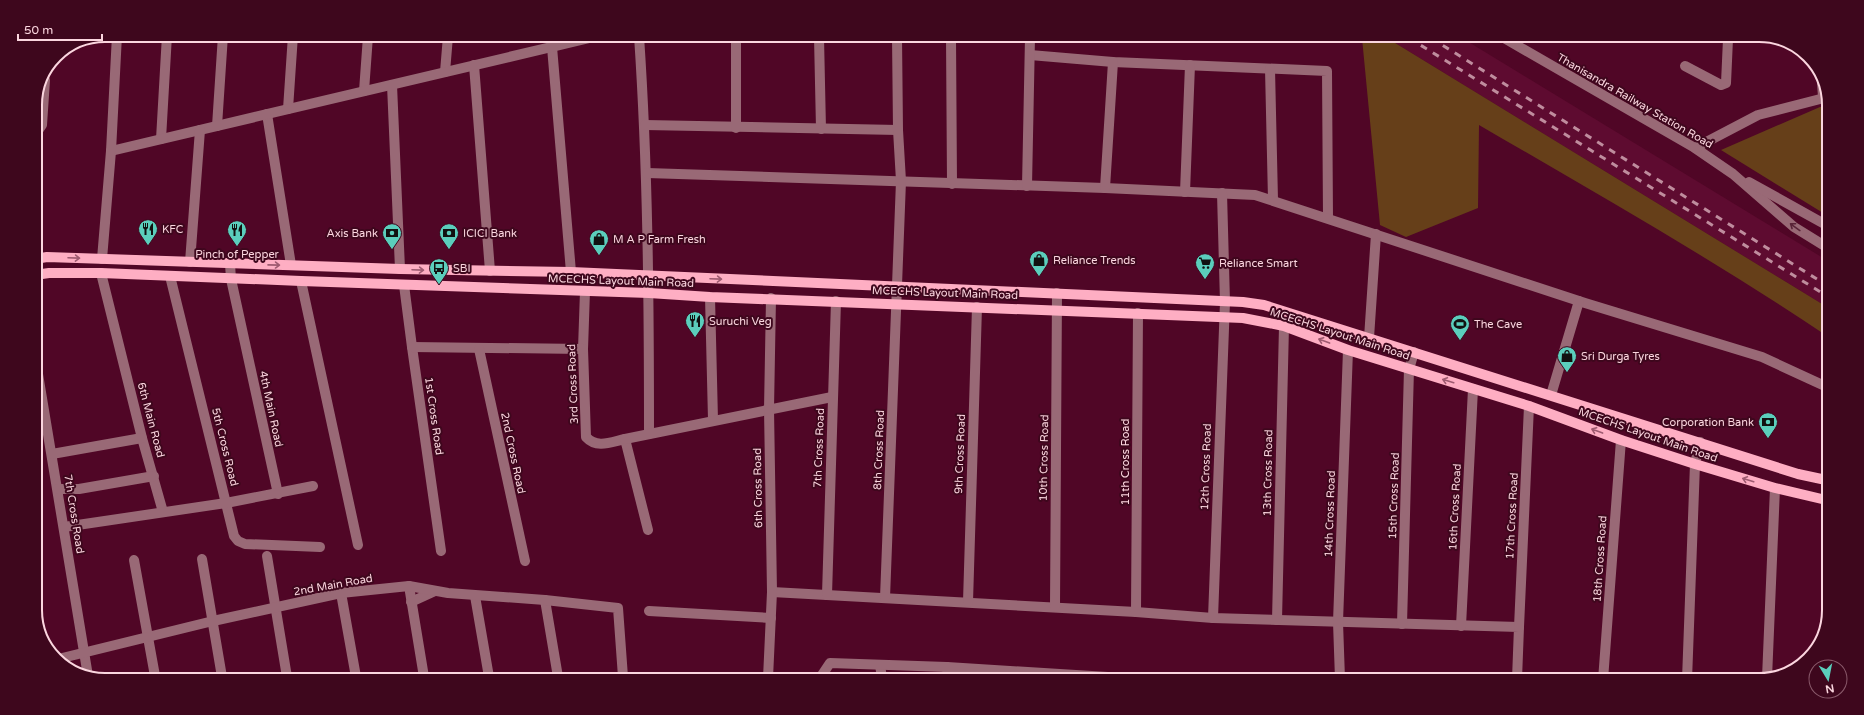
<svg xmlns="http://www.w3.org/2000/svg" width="1864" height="715" font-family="'Varela Round',sans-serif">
  <rect width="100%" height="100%" fill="#500626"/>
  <polygon fill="#5e0b30" points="1387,38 1462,38 1828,261 1827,307"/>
  <g fill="#663f19">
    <path d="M1362,38H1387L1827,307V336C1714,260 1596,193 1479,125L1478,208L1406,237L1380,225Z"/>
    <polygon points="1820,107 1829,107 1828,216 1721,150"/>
  </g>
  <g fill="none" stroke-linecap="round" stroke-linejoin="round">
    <g stroke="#996976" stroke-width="10">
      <polyline points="554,36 552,47 571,272"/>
      <path d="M639,36C648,169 649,301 649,434"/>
      <polyline points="819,37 821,129"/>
      <polyline points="951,37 952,184"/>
      <polyline points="1504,38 1695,148 1733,174 1794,227 1828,248"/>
      <polyline points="1030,55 1113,62 1327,71 1328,218"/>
      <polyline points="474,65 490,271"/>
      <polyline points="1685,66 1721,85 1726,83 1728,39"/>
      <polyline points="1270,69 1273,200"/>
      <polyline points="445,72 448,36"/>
      <polyline points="1822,83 1823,97"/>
      <polyline points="392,85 400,269"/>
      <polyline points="364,91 368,36"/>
      <polyline points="288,109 293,35"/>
      <polyline points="267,114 291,265"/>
      <polyline points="645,125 898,130"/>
      <polyline points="217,126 223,35"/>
      <polyline points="736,128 736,36"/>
      <polyline points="35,135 42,125 45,80"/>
      <polyline points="161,139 167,35"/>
      <polyline points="1695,148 1758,115 1828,97"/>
      <polyline points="111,151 598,36"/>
      <polyline points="647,173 1105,188 1255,195 1585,303 1762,357 1827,387"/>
      <polyline points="1749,182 1828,226"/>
      <polyline points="1027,186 1030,37"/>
      <polyline points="1105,188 1113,62"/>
      <polyline points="1185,192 1190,65"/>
      <polyline points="102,259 111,151 117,35"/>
      <polyline points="190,262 200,130"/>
      <polyline points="230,264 231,279 278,494"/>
      <polyline points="101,273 142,438 163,512"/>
      <polyline points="170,276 234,536 238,541 245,544 320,547"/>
      <polyline points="301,281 358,545"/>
      <polyline points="404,285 412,347 441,551"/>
      <path d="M585,291L583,349L586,437C597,449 611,442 625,439L648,530"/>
      <polyline points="710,297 713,420"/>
      <polyline points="1369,338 1376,234"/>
      <polyline points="412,347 583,349"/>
      <polyline points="479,349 525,561"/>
      <polyline points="35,356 88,676"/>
      <polyline points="1551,395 1579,301"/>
      <polyline points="625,439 832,397"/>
      <polyline points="52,454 142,438"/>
      <polyline points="58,489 79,489 154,476"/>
      <polyline points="64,527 226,503 313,486"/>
      <polyline points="267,556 287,677"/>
      <polyline points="202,559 222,677"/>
      <polyline points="134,560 155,676"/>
      <polyline points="409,586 424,677"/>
      <polyline points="772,592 1136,612 1213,618 1519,627 1517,679"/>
      <polyline points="341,593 356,677"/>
      <polyline points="827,595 836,301"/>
      <polyline points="475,596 489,677"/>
      <polyline points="885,598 901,181 898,130 897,37"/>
      <polyline points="545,600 558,677"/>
      <polyline points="411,602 435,591"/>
      <polyline points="968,602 977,307"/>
      <polyline points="1055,607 1057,293"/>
      <polyline points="649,611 771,618"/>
      <polyline points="1136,612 1138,313"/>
      <polyline points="1213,618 1225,302 1222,193"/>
      <polyline points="1277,620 1284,326"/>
      <polyline points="1402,624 1409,369 1414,352"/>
      <polyline points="1461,626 1473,389"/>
      <polyline points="1519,627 1529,406"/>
      <polyline points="58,659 213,621 341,593 409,586 448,593 545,600 618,608 623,677"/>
      <polyline points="880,665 882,678"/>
      <polyline points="947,667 948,678"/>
      <polyline points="768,678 772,592 769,409 771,298"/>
      <polyline points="820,678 830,663 947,667 1140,679"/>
      <polyline points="1767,678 1775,488"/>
      <polyline points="1340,679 1338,622 1348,350"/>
      <polyline points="1603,680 1621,440"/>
      <polyline points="1687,680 1695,464 1700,442"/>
    </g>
    <g stroke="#feaec3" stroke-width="10">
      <polyline points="35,259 47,257 400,269 571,272 1243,302 1264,305 1289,313 1798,474 1826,480"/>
      <polyline points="35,275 49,273 101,273 301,281 649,293 710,297 1243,318 1284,326 1348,350 1529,406 1621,440 1695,464 1775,488 1826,500"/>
    </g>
    <g stroke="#bf8d9e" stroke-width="3" stroke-dasharray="7 7" stroke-linecap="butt">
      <polyline points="1409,38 1827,296"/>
      <polyline points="1431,38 1828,286"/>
    </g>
  </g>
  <defs><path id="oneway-shaft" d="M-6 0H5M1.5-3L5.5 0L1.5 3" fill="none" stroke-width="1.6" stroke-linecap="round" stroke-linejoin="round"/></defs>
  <use stroke="#592438" href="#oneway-shaft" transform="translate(1795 227) rotate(-144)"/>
  <g stroke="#9e5a70">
    <use href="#oneway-shaft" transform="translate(74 258) rotate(2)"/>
    <use href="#oneway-shaft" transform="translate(274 265) rotate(1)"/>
    <use href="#oneway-shaft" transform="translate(418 270) rotate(2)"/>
    <use href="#oneway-shaft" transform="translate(716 279) rotate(2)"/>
    <use href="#oneway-shaft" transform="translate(1324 341) rotate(-160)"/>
    <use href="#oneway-shaft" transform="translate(1448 381) rotate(-163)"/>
    <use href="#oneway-shaft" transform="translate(1597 431) rotate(-160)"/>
    <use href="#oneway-shaft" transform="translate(1748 480) rotate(-163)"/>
  </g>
  <defs>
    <g id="restaurant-pin" transform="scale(1)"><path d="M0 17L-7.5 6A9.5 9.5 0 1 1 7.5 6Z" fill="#5bcebc" stroke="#3e071d"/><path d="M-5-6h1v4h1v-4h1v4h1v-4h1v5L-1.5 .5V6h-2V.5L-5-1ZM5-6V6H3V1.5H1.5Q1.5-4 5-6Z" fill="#111"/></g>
    <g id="bank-pin" transform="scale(1)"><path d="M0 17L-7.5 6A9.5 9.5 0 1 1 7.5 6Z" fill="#5bcebc" stroke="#3e071d"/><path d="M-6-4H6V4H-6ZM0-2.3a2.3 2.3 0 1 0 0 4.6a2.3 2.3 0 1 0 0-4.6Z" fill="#111"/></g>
    <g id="shop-pin" transform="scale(1)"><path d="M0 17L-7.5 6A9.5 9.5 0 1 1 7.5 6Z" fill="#5bcebc" stroke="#3e071d"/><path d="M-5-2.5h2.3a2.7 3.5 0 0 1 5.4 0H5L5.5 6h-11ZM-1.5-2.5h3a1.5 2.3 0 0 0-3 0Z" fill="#111"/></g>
    <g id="supermarket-pin" transform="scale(1)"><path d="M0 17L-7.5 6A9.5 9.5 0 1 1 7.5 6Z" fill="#5bcebc" stroke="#3e071d"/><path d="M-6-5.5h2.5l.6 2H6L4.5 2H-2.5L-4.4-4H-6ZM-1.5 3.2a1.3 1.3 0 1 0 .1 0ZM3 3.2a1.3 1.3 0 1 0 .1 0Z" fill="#111"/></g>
    <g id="bus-pin" transform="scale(1)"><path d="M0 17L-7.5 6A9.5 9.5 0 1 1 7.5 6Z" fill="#5bcebc" stroke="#3e071d"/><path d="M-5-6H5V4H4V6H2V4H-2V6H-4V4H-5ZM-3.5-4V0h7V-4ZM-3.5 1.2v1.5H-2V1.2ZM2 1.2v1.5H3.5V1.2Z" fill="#111"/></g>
    <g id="stadium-pin" transform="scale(1)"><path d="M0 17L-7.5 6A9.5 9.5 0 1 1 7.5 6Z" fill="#5bcebc" stroke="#3e071d"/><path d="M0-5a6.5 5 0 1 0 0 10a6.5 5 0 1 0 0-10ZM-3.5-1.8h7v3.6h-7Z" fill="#111"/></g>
  </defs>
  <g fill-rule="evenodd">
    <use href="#restaurant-pin" x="148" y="229"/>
    <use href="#restaurant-pin" x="237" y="230"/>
    <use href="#bank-pin" x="392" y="233"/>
    <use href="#bank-pin" x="449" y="233"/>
    <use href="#shop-pin" x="599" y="239"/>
    <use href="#shop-pin" x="1039" y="260"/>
    <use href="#supermarket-pin" x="1205" y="263"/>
    <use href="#bus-pin" x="439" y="268"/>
    <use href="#restaurant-pin" x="695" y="321"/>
    <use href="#stadium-pin" x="1460" y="324"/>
    <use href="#shop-pin" x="1567" y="356"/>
    <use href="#bank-pin" x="1768" y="422"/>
  </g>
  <g text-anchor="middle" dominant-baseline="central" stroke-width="4" stroke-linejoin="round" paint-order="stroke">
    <g font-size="11" fill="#fbd6df" stroke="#3e071d">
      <text transform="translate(1635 101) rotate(30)">Thanisandra Railway Station Road</text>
      <text transform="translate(621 281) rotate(2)">MCECHS Layout Main Road</text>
      <text transform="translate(945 293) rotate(2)">MCECHS Layout Main Road</text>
      <text transform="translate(1340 334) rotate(18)">MCECHS Layout Main Road</text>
      <text transform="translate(573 384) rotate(-92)">3rd Cross Road</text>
      <text transform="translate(271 409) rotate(78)">4th Main Road</text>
      <text transform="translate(434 416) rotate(82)">1st Cross Road</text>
      <text transform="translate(151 420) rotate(75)">6th Main Road</text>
      <text transform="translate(1648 435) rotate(19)">MCECHS Layout Main Road</text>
      <text transform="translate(225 447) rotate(76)">5th Cross Road</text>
      <text transform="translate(819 448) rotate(-88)">7th Cross Road</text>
      <text transform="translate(879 450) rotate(-88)">8th Cross Road</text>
      <text transform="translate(513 453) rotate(78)">2nd Cross Road</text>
      <text transform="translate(960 454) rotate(-88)">9th Cross Road</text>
      <text transform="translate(1044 458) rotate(-89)">10th Cross Road</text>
      <text transform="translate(1125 462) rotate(-90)">11th Cross Road</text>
      <text transform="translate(1206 467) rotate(-88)">12th Cross Road</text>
      <text transform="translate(1268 473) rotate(-89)">13th Cross Road</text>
      <text transform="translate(758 488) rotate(-91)">6th Cross Road</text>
      <text transform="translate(1394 496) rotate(-88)">15th Cross Road</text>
      <text transform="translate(1455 507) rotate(-87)">16th Cross Road</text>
      <text transform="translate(74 514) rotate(81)">7th Cross Road</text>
      <text transform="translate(1330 514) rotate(-88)">14th Cross Road</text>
      <text transform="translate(1512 516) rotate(-87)">17th Cross Road</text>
      <text transform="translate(1600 559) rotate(-86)">18th Cross Road</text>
      <text transform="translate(333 585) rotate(-10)">2nd Main Road</text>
    </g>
    <g font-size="11" fill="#fbd6df" stroke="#3e071d" text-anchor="start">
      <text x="162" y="229">KFC</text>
      <text x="378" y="233" text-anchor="end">Axis Bank</text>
      <text x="463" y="233">ICICI Bank</text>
      <text x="613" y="239">M A P Farm Fresh</text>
      <text x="237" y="254" text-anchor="middle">Pinch of Pepper</text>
      <text x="1053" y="260">Reliance Trends</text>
      <text x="1219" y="263">Reliance Smart</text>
      <text x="453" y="268">SBI</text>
      <text x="709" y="321">Suruchi Veg</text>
      <text x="1474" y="324">The Cave</text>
      <text x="1581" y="356">Sri Durga Tyres</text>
      <text x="1754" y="422" text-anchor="end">Corporation Bank</text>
    </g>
  </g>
  <path d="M0 0H1864V715H0ZM105 42H1759A63 63 0 0 1 1822 105V610A63 63 0 0 1 1759 673H105A63 63 0 0 1 42 610V105A63 63 0 0 1 105 42Z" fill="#3e071d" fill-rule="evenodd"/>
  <path fill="none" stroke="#fbd6df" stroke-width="2" d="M105 42H1759A63 63 0 0 1 1822 105V610A63 63 0 0 1 1759 673H105A63 63 0 0 1 42 610V105A63 63 0 0 1 105 42Z"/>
  <g transform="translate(1828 679) rotate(170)"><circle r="19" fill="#3e071d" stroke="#8a5a6b"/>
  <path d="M0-3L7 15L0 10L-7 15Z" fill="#5bcebc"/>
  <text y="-6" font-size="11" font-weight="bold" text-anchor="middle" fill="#fbd6df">N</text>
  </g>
  <path d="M18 34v6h84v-6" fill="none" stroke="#fbd6df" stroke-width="2"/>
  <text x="24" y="34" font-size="12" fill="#fbd6df" stroke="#3e071d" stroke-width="3" paint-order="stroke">50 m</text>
</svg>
